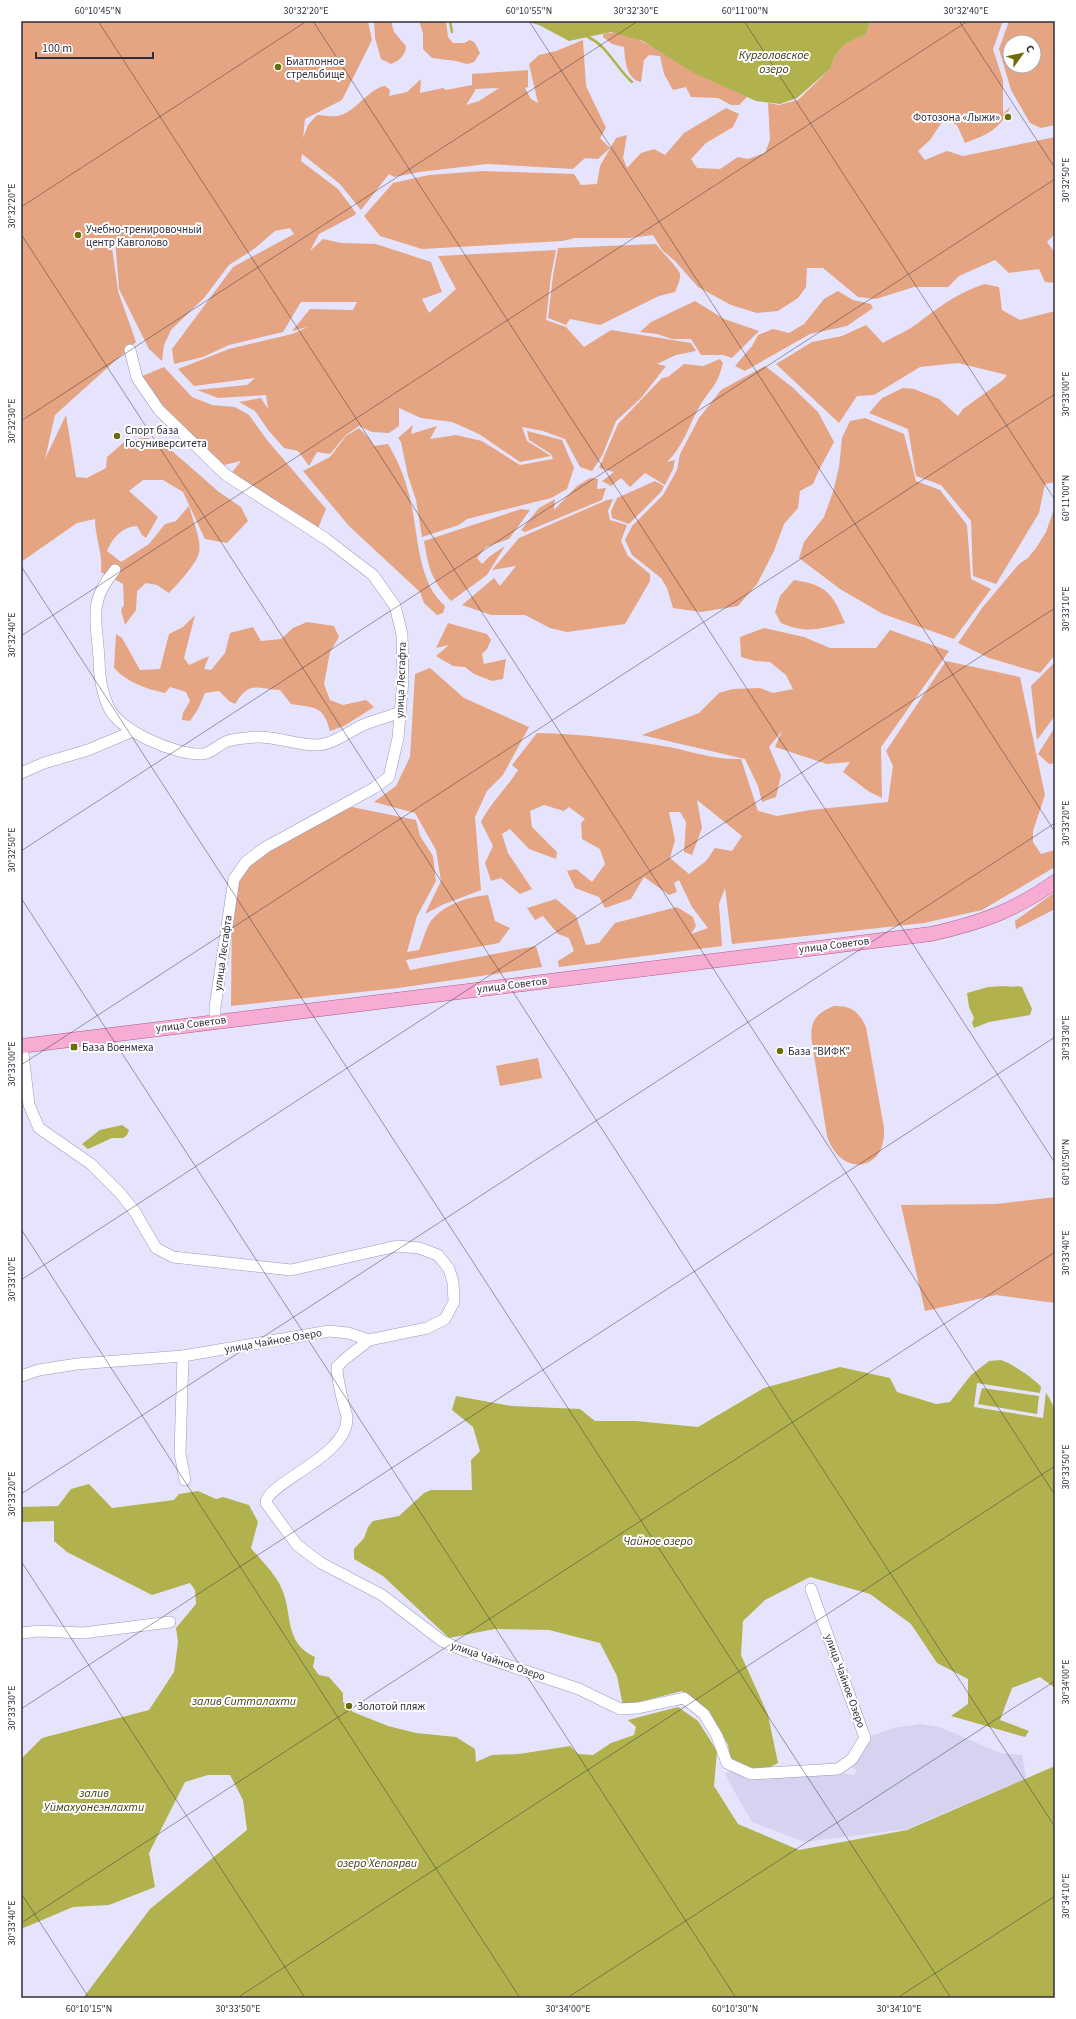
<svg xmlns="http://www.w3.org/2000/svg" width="1076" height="2019" font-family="'Source Sans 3',sans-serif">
  <rect width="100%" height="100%" fill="#e6e4fd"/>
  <polygon fill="#d5d3f0" points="920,1724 940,1727 1000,1753 1022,1755 1026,1778 907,1829 804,1842 752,1822 733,1789 725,1773 735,1770 841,1773 854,1775 857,1769 851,1768 853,1761 866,1738 893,1728"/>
  <g fill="#e5a482" fill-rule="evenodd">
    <path d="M21,21H368L372,40L342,100L305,119L303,138L308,125L317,115C323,115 331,117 337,116C356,113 367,89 385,86L390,90L389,96L407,92L421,79L420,93L443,88L446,90L472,85V74L528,70V87L525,88L531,99L538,103L529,64L539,55L556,51L583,40L586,86L606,128L600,138L610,148L598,159L585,158L573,169L487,164L420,172L394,177L389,174L361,210L340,184L302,154L301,161L338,189L356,213L355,215L319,234L310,251L323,239L341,243L376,244L431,262L442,292L422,299L429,313L456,289L438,256L556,250L551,276L546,320L566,327L584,347L611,330L691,343L696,351L676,355L657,364L666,366L641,398L616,421L602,456L592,471L580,467L565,439L543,431L522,427L527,441L551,456L520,462L479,434L452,422L421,418L399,408V426L389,433L372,432L359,426L346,435L330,454L317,452L309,466L298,451L284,448L269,431L255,411L239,402L261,398L268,409L266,395L218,398L197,390L247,385L255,378L194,386L178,369L229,349L292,334L308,327L292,331L310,309L353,310L357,302H301L283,332L229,345L203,357L174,364L172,349L233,267L294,234L290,228L275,231L254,249L229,265L204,298L171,330L164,345L162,361L149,349L119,289L115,239L111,240L118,291L136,342L55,415L45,459L66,415L76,477L87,478L106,468L107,457L123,443L145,437L164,444L219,492L241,507L248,521L227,543L205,539L183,492L163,480H143L129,491L158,517L146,538L142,535L137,526C122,527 113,537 107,551L121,562L149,544L165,524L176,521L189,506C192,518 202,541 199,553C197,563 177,585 169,593L157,585L146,583L137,591L136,610L125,625L121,610L124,605L123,584L101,572C103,552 95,538 95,519L77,523L21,562ZM499,88L479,101L466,105L475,91V89Z"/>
    <path d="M374,21H391L394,32L406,46C405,56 400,60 391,64L381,59L375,38Z"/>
    <polygon points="419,21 446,21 448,37 453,43 464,43 470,40 475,43 480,53 474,62 467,64 456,61 432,58 423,49 423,33"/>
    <path d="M773,21H823C804,47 787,51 758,60L746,53L730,55L711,46L700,62L702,69L715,77L718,83L747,97L739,105H731L718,98L691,97L686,87L673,90L664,74L660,56L649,55L644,60L641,82C626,79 625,60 624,47L612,44L603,37V34C628,27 663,54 684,66L685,62L672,36L680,27L695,31L710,41L737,36L771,24Z"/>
    <path d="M870,21H1003L993,49L1003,80V114L1011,106C999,130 989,134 965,143L957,125L944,119L930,140L918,151L925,160L947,151L963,156L1055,137V234L1047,242L1055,253V283L1045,282L1039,269L1009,273L995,260L959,276L948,287H914L876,299L858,297L823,268H807L806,287L798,298L778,311L757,313L731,305L698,287L675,261L662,250L653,235L630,238H575L563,241L422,249L380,236L364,216L393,183L429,175L483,171L574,174L581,185L597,184L600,166L616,138L627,135L623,158L627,168L641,153L654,149L665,155L684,133L726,108L739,114L733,127L706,143L691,159L697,168L720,169L738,157L748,159L765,153L770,140L768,103L779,105L798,100L831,68L834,57L845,44L866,34Z"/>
    <path d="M1009,21H1055V125L1041,128L1030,123L1011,90L999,49ZM1010,42H1034V66H1010Z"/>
    <path d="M656,244C660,250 680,270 680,274C681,279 677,287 675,292L659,296L600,325L570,319L566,325L548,318L553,276L558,248Z"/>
    <path d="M984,284L999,287L1002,310L1020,320L1055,311V482L1045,484L1039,513L996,584L973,576L971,521L941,485L916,476L908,429L869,413L882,398L903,388L914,389L939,399L958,416L963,409L1003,380L1007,375L958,363L920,367L874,395L857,396L839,423L776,364L812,342L842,336L866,325L883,343C894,336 908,331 918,323C943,304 955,295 984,284Z"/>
    <polygon points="838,291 853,300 871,304 873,308 847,326 810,334 745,371 735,366 752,346 758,335 773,329 789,333 804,324 824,299"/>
    <polygon points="695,301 724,319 759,331 732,358 723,355 701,355 691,339 672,339 657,334 640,332 651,322"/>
    <path d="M720,359L723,363C717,388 709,389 698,409C688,428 683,446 667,462L675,460L673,469L665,485L645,473L630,487L621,478L611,486L602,481L614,472L599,468L618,424L662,378L668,377L684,364L703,366Z"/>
    <polygon points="765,366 792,387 818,412 834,442 820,468 813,484 800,491 798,508 784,524 774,551 757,584 738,606 701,612 673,608 667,588 661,578 632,555 625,540 632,526 663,495 677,470 680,454 699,418 721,390"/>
    <polygon points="164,367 192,397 212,405 235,407 249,415 267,440 326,509 316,533 230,475 241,461 220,466 169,418 140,377"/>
    <polygon points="865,418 904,434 916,481 940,490 967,525 971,579 991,589 954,639 883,614 840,589 799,558 804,542 824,517 833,492 839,467 842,438 850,421"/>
    <polygon points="413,425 411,434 437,426 430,439 456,435 482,441 520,465 553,459 551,454 529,440 527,431 562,440 574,468 567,489 551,498 467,519 459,525 422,537 416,500 408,476 401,442 398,438"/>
    <path d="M359,428L368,437L374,446L388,444C397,459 404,475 408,491C419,527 415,580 445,606L443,613L437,615L424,603L420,592L349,526L303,471L330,457L346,436Z"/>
    <polygon points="590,478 598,479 597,489 606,488 602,500 525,532 521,530 539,508 555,499 554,510 577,486"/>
    <polygon points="655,481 664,486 661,492 629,524 612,518 611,511 617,498"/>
    <polygon points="613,499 608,511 610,520 627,525 621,541 628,556 650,574 650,581 625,624 567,632 550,628 525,615 491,615 462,605 494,578 500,586 516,566 492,570 519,538 607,500"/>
    <polygon points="1055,506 1055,655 1040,673 989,658 958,643 982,608 1019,564 1028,558 1036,548 1046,532"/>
    <path d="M521,509L530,510L509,539L486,547L477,558L482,564L490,556L505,546L487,575L451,601C431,579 429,570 424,541Z"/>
    <path d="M794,580C827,585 832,593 845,623C818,629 808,634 781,623L775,612L780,596Z"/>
    <path d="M195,615L184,658L189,665L209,656L204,669L211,670L225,653L230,633L253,627L261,641L281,639L293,628L307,622L334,626L339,637L330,652L324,684L330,700L343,705L366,700L374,707L344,726L330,731C323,705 315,708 291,704L280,690C256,689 250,680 235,704L229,701L219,691L205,693L198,709L190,721L182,720L183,713L190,701L186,692L170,687L165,693C146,689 127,682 114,668L116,634L122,638L140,670L160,669L169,634L183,627Z"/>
    <polygon points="448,623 487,634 491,640 487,649 482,654 484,664 506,659 503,679 492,681 474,674 465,667 453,666 436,656 449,645 436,648"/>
    <polygon points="764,628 804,637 830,648 876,648 890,630 949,651 881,747 882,798 868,791 843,772 850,762 827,764 775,747 782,731 769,747 781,775 776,797 762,802 758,786 745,759 642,735 699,713 719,693 733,689 760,688 773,693 793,689 786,675 770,662 755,661 741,657 740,637"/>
    <path d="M946,661L1020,677L1045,795L1033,831V842L1041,854L1055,850V867L982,910L924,923L732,944L725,888L719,904L722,946L559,967L558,961L574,951L569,938L558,934L543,916L535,920L527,908L556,899L576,916L586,945L599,943L615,923L677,907L693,917L696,926L691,934L708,928L692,907L679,880L674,883L677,892L669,895L644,877L631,899L605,908L599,897L575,888L567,871L576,869L592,882L605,864L600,849L582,839L581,823L585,819L569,807L564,811L544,805L530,811L532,827L557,852L556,859L529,849L510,829L502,834L508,853L532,889L520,894L501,878L491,881L485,863L493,846L481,822C491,802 507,788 518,770L512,765L537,733C581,734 625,739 669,747C695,752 714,760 741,759L758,811L777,816L810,810L888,802L893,766L886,751ZM697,800L742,836L732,851L715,848L706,861L689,874L670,858L675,840L669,812H680L686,822L684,852L692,855L702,828Z"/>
    <polygon points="1055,662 1055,716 1037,740 1031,686"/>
    <polygon points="430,668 464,698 529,727 503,775 487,791 475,817 481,890 442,905 425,914 441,881 436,850 415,813 374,802 396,786 410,757 415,674"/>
    <polygon points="1055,727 1055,763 1049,764 1038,754"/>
    <path d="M352,807L416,820L420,836L433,856L436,881L417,916L407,952L419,950C422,942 425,932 429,924C441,905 467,897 488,895L495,921L510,928L499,943L406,960L410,970L536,946L542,967L398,988L231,1006L232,907L242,872L269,850L322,818Z"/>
    <polygon points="1055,892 1055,909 1016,929 1015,921"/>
    <path d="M834,1006C851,1005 859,1012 866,1027L884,1128C887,1171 841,1179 827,1136L812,1043C809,1022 815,1014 834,1006Z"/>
    <polygon points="538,1058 542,1078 500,1086 496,1066"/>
    <polygon points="1055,1197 1055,1303 996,1295 925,1311 901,1205 996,1204"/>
  </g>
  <g fill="#b1b14d">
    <polygon points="525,21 870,21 866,34 845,44 834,57 831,68 797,98 780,104 756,101 692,72 643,41 611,32 569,41 539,25"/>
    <path d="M1006,986C1012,988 1017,985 1022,987L1032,1009L1030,1015L989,1022L974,1028L972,1023L974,1018L969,1007L967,993L988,987Z"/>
    <polygon points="122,1125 129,1130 127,1135 123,1138 112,1138 88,1149 82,1144 100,1130"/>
    <path d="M1001,1360C1013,1364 1040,1382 1046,1393C1050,1398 1052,1404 1055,1410V1688L1040,1677L1012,1688L1000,1720L1029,1731L1025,1737L951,1716L968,1704V1679L937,1663L911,1624L870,1594L810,1577L765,1600L743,1621L741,1655L768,1715L778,1763L762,1771L731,1761L728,1745L709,1711L682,1691L623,1706L617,1676L600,1643L549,1630L495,1629L449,1638L383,1576L354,1559V1549L364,1538L368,1527L373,1521L399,1516L424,1493L431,1490H472L471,1460L480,1451L473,1427L452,1410L456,1396L512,1406L580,1409L595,1421H636L698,1427L764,1388L840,1367L890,1378L897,1392L936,1404L950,1402L971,1375L989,1361Z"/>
    <path d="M89,1484L112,1508L174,1500L179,1494L198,1491L216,1499L223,1497L249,1505L258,1522L251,1548C260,1559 274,1573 280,1585C294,1611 282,1642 315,1657L313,1667L319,1675L329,1677L343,1693V1702L353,1712L388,1726L416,1733L456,1737L475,1749L476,1762L492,1755L519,1754L570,1746L578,1754L593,1755L611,1743L634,1735L636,1727L628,1720L678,1707L698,1721L717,1751L714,1786L738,1824L799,1850L907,1830L1055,1766V1998H83L150,1909L247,1830L243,1800L230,1775H208L185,1782L149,1853L155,1887L109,1905L73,1907L21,1929V1759L42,1738L149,1710L174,1672L178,1642L176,1628L196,1604L195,1590L190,1583L152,1595L67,1552L54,1541V1521L21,1522V1507L58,1506L71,1489Z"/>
  </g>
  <path fill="#e6e4fd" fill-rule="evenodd" d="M977,1383L1040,1393L1041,1387L1046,1391L1043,1418L974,1407ZM982,1388L1039,1396L1037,1414L978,1404Z"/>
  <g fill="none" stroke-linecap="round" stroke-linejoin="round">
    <g stroke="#b1b14d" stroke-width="2.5">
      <polyline points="450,21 452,32"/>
      <path d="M588,37C609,47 614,66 632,82"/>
    </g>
    <g stroke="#9b98be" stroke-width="12">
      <g id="minor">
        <polyline points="130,350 137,378 159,410 226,475 326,539 373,575 395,606 402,634 403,680 398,738 389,777 374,788 266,847 246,862 234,879 215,1007 215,1021"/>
        <path d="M115,570C87,603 97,620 99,659C99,675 101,690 108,706C119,731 175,755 202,754C211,754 220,743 228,741C237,738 247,738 256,737C276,736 295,745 316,745C332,745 348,732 363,725C375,720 388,717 400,712"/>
        <polyline points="21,773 44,763 88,750 133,731"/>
        <path d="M369,1340C358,1350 346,1356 337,1367C337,1380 341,1393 344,1406C345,1410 347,1415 347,1418C348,1456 266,1483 266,1503L297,1545L321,1563L382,1595L442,1641L460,1649L579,1689L620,1709L638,1708L684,1698L704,1714L717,1736L727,1763L751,1774L838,1769L852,1759L865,1738L811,1589"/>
        <polyline points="183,1356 180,1453 185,1480"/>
        <polyline points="21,1376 39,1370 77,1364 183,1356 329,1331 348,1333 369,1340 427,1328 445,1319 454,1302 453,1282 449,1269 438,1255 419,1248 397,1246 291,1270 173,1257 156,1248 135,1212 120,1193 91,1164 39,1128 29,1105 22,1046"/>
        <polyline points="21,1633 39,1631 83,1633 170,1622"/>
      </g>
    </g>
    <g stroke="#ae5c8d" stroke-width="15">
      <path id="major" d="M21,1046L931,934C980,923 1014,911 1055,882"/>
    </g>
    <use href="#minor" stroke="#fff" stroke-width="11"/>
    <use href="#major" stroke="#f7acd4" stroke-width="14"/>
  </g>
  <path fill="none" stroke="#2f2e3e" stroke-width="1" stroke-opacity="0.45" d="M98,21L1055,1495M313,21L1055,1163M529,21L1055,832M744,21L1055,500M959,21L1055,168M21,207L307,21M21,234L1055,1827M21,421L638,21M21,566L951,1998M21,636L968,21M21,851L1055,179M21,898L736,1998M21,1065L1055,394M21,1229L520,1998M21,1280L1055,608M21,1494L1055,823M21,1561L305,1998M21,1709L1055,1037M21,1893L89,1998M21,1923L1055,1252M237,1998L1055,1466M567,1998L1055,1681M897,1998L1055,1896"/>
  <g fill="#6d6c0a" stroke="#fff" stroke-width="1.5">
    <circle cx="278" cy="67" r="4"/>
    <circle cx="1008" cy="117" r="4"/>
    <circle cx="78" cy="235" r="4"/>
    <circle cx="117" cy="436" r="4"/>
    <rect x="70" y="1043" width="8" height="8" rx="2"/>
    <circle cx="780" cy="1051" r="4"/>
    <circle cx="349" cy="1706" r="4"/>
  </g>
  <g text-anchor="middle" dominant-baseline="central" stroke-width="4" stroke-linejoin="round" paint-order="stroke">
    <g font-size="11" fill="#2f2e3e" stroke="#fff" text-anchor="start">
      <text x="286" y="61">Биатлонное<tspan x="286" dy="13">стрельбище</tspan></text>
      <text x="1000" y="117" text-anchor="end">Фотозона «Лыжи»</text>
      <text x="86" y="229">Учебно-тренировочный<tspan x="86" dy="13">центр Кавголово</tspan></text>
      <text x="125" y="430">Спорт база<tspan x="125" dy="13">Госуниверситета</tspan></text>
      <text x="82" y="1047">База Военмеха</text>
      <text x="788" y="1051">База "ВИФК"</text>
      <text x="357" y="1706">Золотой пляж</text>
    </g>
    <g font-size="11" fill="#2f2e3e" stroke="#fff">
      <text transform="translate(401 680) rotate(-88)">улица Лесгафта</text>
      <text transform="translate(834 945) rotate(-7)">улица Советов</text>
      <text transform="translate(223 953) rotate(-82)">улица Лесгафта</text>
      <text transform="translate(512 985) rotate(-7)">улица Советов</text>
      <text transform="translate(191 1024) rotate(-7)">улица Советов</text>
      <text transform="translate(273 1341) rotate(-10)">улица Чайное Озеро</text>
      <text transform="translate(498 1661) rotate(19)">улица Чайное Озеро</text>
      <text transform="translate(845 1681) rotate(70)">улица Чайное Озеро</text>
    </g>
    <g font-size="12" font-style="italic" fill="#3f3f15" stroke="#fff">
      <text x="774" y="55">Курголовское<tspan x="774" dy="14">озеро</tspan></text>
      <text x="658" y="1541">Чайное озеро</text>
      <text x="244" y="1701">залив Ситталахти</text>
      <text x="94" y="1793">залив<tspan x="94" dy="14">Уймахуонеэнлахти</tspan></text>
      <text x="377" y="1863">озеро Хепоярви</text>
    </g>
  </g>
  <rect width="1076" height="2019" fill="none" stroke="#ffffff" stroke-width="44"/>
  <g transform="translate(1022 54) rotate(57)"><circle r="19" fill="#ffffff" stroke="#acabb2"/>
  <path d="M0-3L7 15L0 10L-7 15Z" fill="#6d6c0a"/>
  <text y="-6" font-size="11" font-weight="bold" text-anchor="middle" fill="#2f2e3e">С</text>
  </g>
  <path d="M36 52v6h117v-6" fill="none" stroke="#2f2e3e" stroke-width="2"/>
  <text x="42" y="52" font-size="12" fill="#2f2e3e" stroke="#ffffff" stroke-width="3" paint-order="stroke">100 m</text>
  <rect x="22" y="22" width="1032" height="1975" fill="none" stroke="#2f2e3e" stroke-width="1.5"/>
  <g font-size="10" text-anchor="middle" fill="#2f2e3e">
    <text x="98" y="14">60°10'45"N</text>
    <text x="306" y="14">30°32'20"E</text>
    <text x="529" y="14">60°10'55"N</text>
    <text x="636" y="14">30°32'30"E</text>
    <text x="745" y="14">60°11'00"N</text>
    <text x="966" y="14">30°32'40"E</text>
    <text transform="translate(1065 180) rotate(-90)" y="4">30°32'50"E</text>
    <text transform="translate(11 206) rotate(-90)" y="4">30°32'20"E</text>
    <text transform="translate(1065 394) rotate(-90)" y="4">30°33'00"E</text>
    <text transform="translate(11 421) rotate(-90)" y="4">30°32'30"E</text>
    <text transform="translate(1065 498) rotate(-90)" y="4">60°11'00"N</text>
    <text transform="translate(1065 609) rotate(-90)" y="4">30°33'10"E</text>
    <text transform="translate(11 635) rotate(-90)" y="4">30°32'40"E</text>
    <text transform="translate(1065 823) rotate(-90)" y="4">30°33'20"E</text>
    <text transform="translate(11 850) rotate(-90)" y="4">30°32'50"E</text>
    <text transform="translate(1065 1038) rotate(-90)" y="4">30°33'30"E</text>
    <text transform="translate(11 1064) rotate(-90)" y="4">30°33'00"E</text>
    <text transform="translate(1065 1162) rotate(-90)" y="4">60°10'50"N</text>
    <text transform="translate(1065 1253) rotate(-90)" y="4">30°33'40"E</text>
    <text transform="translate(11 1279) rotate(-90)" y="4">30°33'10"E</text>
    <text transform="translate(1065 1467) rotate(-90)" y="4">30°33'50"E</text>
    <text transform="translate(11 1494) rotate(-90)" y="4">30°33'20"E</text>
    <text transform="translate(1065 1682) rotate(-90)" y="4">30°34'00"E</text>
    <text transform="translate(11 1708) rotate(-90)" y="4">30°33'30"E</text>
    <text transform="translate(1065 1896) rotate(-90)" y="4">30°34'10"E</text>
    <text transform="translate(11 1923) rotate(-90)" y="4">30°33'40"E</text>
    <text x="89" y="2012">60°10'15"N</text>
    <text x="238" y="2012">30°33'50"E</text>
    <text x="568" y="2012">30°34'00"E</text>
    <text x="735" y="2012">60°10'30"N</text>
    <text x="899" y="2012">30°34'10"E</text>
  </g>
</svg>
